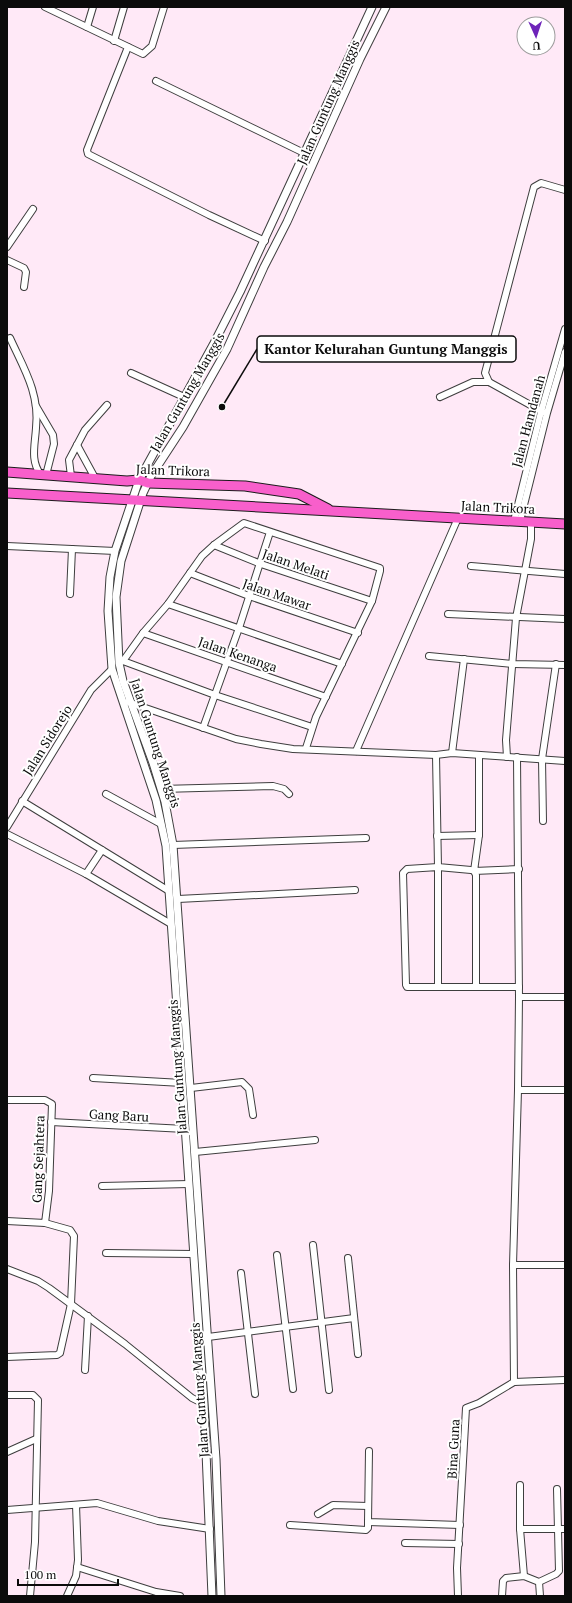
<svg xmlns="http://www.w3.org/2000/svg" width="572" height="1603" font-family="'PT Serif',serif">
  <rect width="100%" height="100%" fill="#ffe9f7"/>
  <g fill="none" stroke-linecap="round" stroke-linejoin="round">
    <g stroke="#3e3e3e" stroke-width="8">
      <g id="minor">
        <polyline points="45,7 143,54 152,46 164,7"/>
        <polyline points="87,27 93,7"/>
        <polyline points="114,41 124,7"/>
        <polyline points="128,47 87,150 88,154 209,215 265,241"/>
        <polyline points="156,81 304,153"/>
        <polyline points="7,247 33,209"/>
        <polyline points="7,260 24,268 26,272 24,287"/>
        <path d="M10,338C23,367 40,393 36,428C35,445 30,461 41,475"/>
        <polyline points="131,373 184,397"/>
        <polyline points="489,382 485,373 534,187 541,183 565,190"/>
        <polyline points="440,397 473,382 489,382 543,412"/>
        <polyline points="36,406 53,435 54,444 46,475"/>
        <polyline points="77,445 95,478"/>
        <polyline points="71,476 69,460 85,430 107,405"/>
        <polyline points="514,521 541,412 565,329"/>
        <polyline points="520,521 547,413 565,352"/>
        <polyline points="214,545 261,564 372,601"/>
        <polyline points="7,546 115,551"/>
        <polyline points="471,566 565,574"/>
        <polyline points="190,573 249,596 358,633"/>
        <polyline points="70,594 72,549"/>
        <polyline points="168,604 342,664"/>
        <polyline points="448,614 565,619"/>
        <polyline points="143,633 326,697"/>
        <polyline points="429,656 513,664 565,665"/>
        <polyline points="123,661 143,633 168,604 202,556 214,545 244,523 380,568 380,571 372,601 316,717 306,748"/>
        <polyline points="120,662 123,661 215,695 312,727"/>
        <polyline points="128,702 236,739 261,744 293,749 436,755 452,753 565,761"/>
        <polyline points="203,728 239,628 270,532"/>
        <polyline points="356,751 458,518"/>
        <polyline points="452,753 464,659"/>
        <polyline points="436,755 438,867 471,870 474,871 476,875 476,987"/>
        <polyline points="479,755 479,835 474,871 519,869"/>
        <polyline points="507,757 506,740 516,618 531,539 531,522"/>
        <polyline points="517,757 519,997 565,997"/>
        <polyline points="161,789 273,786 284,789 289,794"/>
        <polyline points="106,794 161,824"/>
        <polyline points="22,801 169,891"/>
        <polyline points="543,821 542,759 556,664"/>
        <polyline points="7,827 91,690 112,669"/>
        <polyline points="7,834 86,874 171,924"/>
        <polyline points="437,836 479,835"/>
        <polyline points="173,845 366,838"/>
        <polyline points="86,874 102,850"/>
        <polyline points="178,899 355,890"/>
        <polyline points="438,986 438,867 407,869 403,873 406,985 407,987 519,987"/>
        <polyline points="93,1078 182,1083"/>
        <polyline points="191,1088 242,1082 249,1089 253,1115"/>
        <polyline points="518,1090 565,1090"/>
        <polyline points="7,1100 45,1100 52,1104 49,1191 45,1223 7,1221"/>
        <polyline points="51,1122 185,1129"/>
        <polyline points="195,1152 315,1140"/>
        <polyline points="102,1186 189,1184"/>
        <polyline points="313,1245 329,1390"/>
        <polyline points="106,1253 193,1254"/>
        <polyline points="277,1255 293,1389"/>
        <polyline points="348,1258 358,1354"/>
        <polyline points="513,1265 565,1265"/>
        <polyline points="7,1269 38,1281 49,1288 125,1344 192,1398 204,1404"/>
        <polyline points="241,1273 255,1394"/>
        <polyline points="208,1337 354,1318"/>
        <polyline points="7,1357 57,1355 60,1353 71,1304 74,1236 70,1230 45,1223"/>
        <polyline points="85,1370 88,1316"/>
        <polyline points="514,1382 513,1265 518,1090 519,997"/>
        <polyline points="7,1395 33,1395 38,1400 35,1542 30,1596"/>
        <polyline points="369,1451 368,1522 460,1525"/>
        <polyline points="7,1452 36,1439"/>
        <polyline points="520,1485 520,1529"/>
        <polyline points="7,1510 97,1503 158,1521 210,1529"/>
        <polyline points="318,1514 333,1505 368,1506"/>
        <polyline points="290,1525 366,1530 368,1528 368,1522"/>
        <polyline points="405,1543 459,1544"/>
        <polyline points="77,1567 156,1592 180,1596"/>
        <polyline points="524,1576 520,1529 565,1529"/>
        <polyline points="539,1582 540,1596"/>
        <polyline points="67,1596 76,1576 78,1560 76,1505"/>
        <polyline points="458,1596 457,1568 466,1408 479,1403 514,1382 565,1380"/>
        <polyline points="502,1596 503,1581 506,1578 524,1576 539,1582 556,1574 559,1571 557,1489"/>
      </g>
    </g>
    <g stroke="#3e3e3e" stroke-width="9">
      <g id="tertiary">
        <polyline points="212,1596 204,1404 166,846 156,800 112,669 108,611 110,577 115,551 139,480 213,345 240,292 372,7"/>
        <polyline points="221,1596 216,1459 173,845 165,802 153,763 123,681 119,663 116,597 121,561 143,493 151,476 183,427 227,349 264,267 287,222 360,59 386,7"/>
      </g>
    </g>
    <g stroke="#1c1c1c" stroke-width="11">
      <g id="primary">
        <polyline points="7,472 127,481 139,480 148,483 245,486 299,494 328,509"/>
        <polyline points="7,493 565,524"/>
      </g>
    </g>
    <use href="#minor" stroke="#fff" stroke-width="6"/>
    <use href="#tertiary" stroke="#fff" stroke-width="7"/>
    <use href="#primary" stroke="#f85fcb" stroke-width="9"/>
  </g>
  <g text-anchor="middle" dominant-baseline="central" stroke-width="4" stroke-linejoin="round" paint-order="stroke">
    <g font-size="13" fill="#0b0b0b" stroke="#fff">
      <text transform="translate(328 102) rotate(-66)">Jalan Guntung Manggis</text>
      <text transform="translate(187 392) rotate(-60)">Jalan Guntung Manggis</text>
      <text transform="translate(528 421) rotate(-75)">Jalan Hamdanah</text>
      <text transform="translate(173 470) rotate(2)">Jalan Trikora</text>
      <text transform="translate(498 507) rotate(3)">Jalan Trikora</text>
      <text transform="translate(296 564) rotate(19)">Jalan Melati</text>
      <text transform="translate(277 594) rotate(19)">Jalan Mawar</text>
      <text transform="translate(238 654) rotate(19)">Jalan Kenanga</text>
      <text transform="translate(47 740) rotate(-58)">Jalan Sidorejo</text>
      <text transform="translate(156 743) rotate(72)">Jalan Guntung Manggis</text>
      <text transform="translate(177 1067) rotate(-94)">Jalan Guntung Manggis</text>
      <text transform="translate(119 1115) rotate(3)">Gang Baru</text>
      <text transform="translate(38 1159) rotate(-88)">Gang Sejahtera</text>
      <text transform="translate(199 1390) rotate(-94)">Jalan Guntung Manggis</text>
      <text transform="translate(453 1449) rotate(-87)">Bina Guna</text>
    </g>
  </g>
  <path fill="none" stroke="#0b0b0b" stroke-width="1.5" d="M222 407L257 349"/>
  <circle fill="#0b0b0b" stroke="#fff" stroke-width="1.5" cx="222" cy="407" r="4"/>
  <rect fill="#fff" stroke="#0b0b0b" stroke-width="1.5" x="257" y="336" width="259" height="26" rx="4"/>
  <g font-size="14" text-anchor="middle" font-weight="bold" fill="#0b0b0b">
    <text x="386" y="354">Kantor Kelurahan Guntung Manggis</text>
  </g>
  <rect width="572" height="1603" fill="none" stroke="#0b0b0b" stroke-width="16"/>
  <g transform="translate(536 36) rotate(177)"><circle r="19" fill="#ffffff" stroke="#9d9d9d"/>
  <path d="M0-3L7 15L0 10L-7 15Z" fill="#6e24b9"/>
  <text y="-6" font-size="11" font-weight="bold" text-anchor="middle" fill="#0b0b0b">U</text>
  </g>
  <path d="M18 1579v6h100v-6" fill="none" stroke="#0b0b0b" stroke-width="2"/>
  <text x="24" y="1579" font-size="12" fill="#0b0b0b" stroke="#ffffff" stroke-width="3" paint-order="stroke">100 m</text>
</svg>
